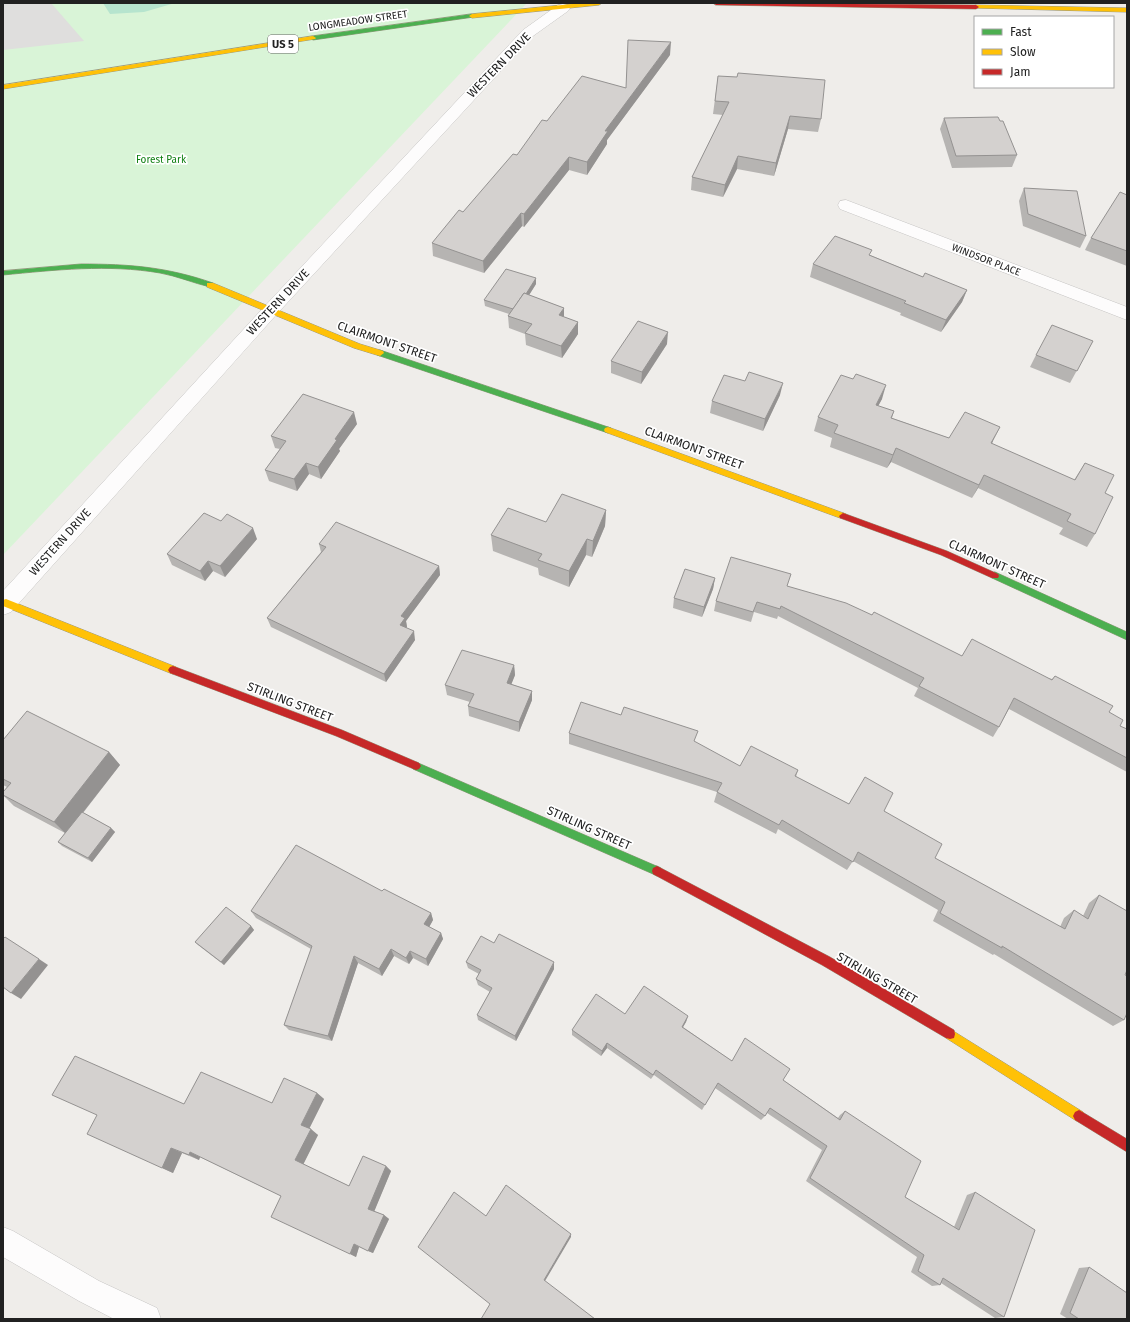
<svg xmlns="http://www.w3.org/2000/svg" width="1130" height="1322" font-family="'Fira Sans',sans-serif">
  <rect width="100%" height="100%" fill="#efedea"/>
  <polygon fill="#d9f4d7" points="3,3 527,3 3,555"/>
  <polygon fill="#b6e4ce" points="103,3 175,3 144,12 110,14"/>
  <polygon fill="#dfdedd" points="3,3 51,3 84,41 3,50"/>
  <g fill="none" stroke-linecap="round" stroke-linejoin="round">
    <g stroke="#c6c5c4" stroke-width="1">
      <g id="street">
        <polygon points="563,4 568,5 570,8 568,11 533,36 276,315 11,612 3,615 3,591 264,307 523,30 558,5"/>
        <polygon points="846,200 1127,307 1127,320 840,209 838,205 840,201"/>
        <polygon points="3,1227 13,1231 99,1281 157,1308 161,1319 114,1319 79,1301 3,1257"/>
      </g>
    </g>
    <g stroke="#999982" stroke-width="1">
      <g id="fast">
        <polygon points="472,14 475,16 474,17 313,40 310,38 313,36"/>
        <path d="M81,264C130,264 167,267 213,283L214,285L210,287C193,283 177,276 160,273C108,264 55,270 3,275V271Z"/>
        <polygon points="380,350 611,428 612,430 608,433 605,432 377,355 377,351"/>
        <polygon points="995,572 1127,632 1127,640 992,578 991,576 992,574"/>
        <polygon points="416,762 661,868 662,871 661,874 657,876 653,874 413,769 411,766 413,763"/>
      </g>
    </g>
    <g stroke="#999982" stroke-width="1">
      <g id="slow">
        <polygon points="582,3 602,3 599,5 472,18 469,16 472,14"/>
        <polygon points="976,5 1127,8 1127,12 974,8 974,6"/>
        <polygon points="313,36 316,38 315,39 3,89 3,85"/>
        <polygon points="207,283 213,283 360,344 383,351 384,353 380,356 354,348 207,287"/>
        <polygon points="608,427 846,514 847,516 846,518 840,518 605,432 604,430 605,428"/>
        <polygon points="6,599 176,667 178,670 176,673 173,674 170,673 3,606 3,600"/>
        <polygon points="950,1029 1083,1112 1085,1116 1083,1120 1079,1122 1075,1120 946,1038 945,1034 946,1030"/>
      </g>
    </g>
    <g stroke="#999982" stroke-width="1">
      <g id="jam">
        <polygon points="713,3 976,5 979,7 976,9 716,5"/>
        <polygon points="843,513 947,551 998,574 999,576 998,578 992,578 941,555 840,518 839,516"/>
        <polygon points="173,666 342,730 419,763 421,766 419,769 416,770 336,736 170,673 168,670 170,667"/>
        <polygon points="657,866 830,957 954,1030 955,1034 954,1038 950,1039 946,1038 822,965 653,874 652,871 653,868"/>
        <polygon points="1079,1110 1127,1139 1127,1152 1075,1120 1073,1116 1075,1112"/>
      </g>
    </g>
    <use href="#street" fill="#fdfcfc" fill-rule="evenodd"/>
    <use href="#fast" fill="#4caf50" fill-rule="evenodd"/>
    <use href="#slow" fill="#ffc107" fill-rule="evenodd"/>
    <use href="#jam" fill="#c62828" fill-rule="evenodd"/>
  </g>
  <g fill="#b6b4b2">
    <polygon points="670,55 607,140 607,144 587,175 569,170 524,227 522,226 484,273 433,256 432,243 463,212 517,155 547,121 626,88"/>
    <polygon points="718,76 821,119 818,132 788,129 774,176 737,169 723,197 691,190 692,177 723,115 713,114"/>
    <polygon points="944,118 1017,155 1012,167 952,168 940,129"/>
    <polygon points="1024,188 1086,236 1080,248 1023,226 1019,201"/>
    <polygon points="1127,195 1127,266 1085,250 1091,238"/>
    <polygon points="870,255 923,277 967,290 962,302 941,332 900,315 901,313 810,277 813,264"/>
    <polygon points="536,284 529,295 564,308 564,317 578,322 578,334 562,358 526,345 525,334 509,328 508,316 509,314 485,306 484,300"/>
    <polygon points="1093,341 1070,383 1030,367 1036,355"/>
    <polygon points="667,344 641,384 611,373 611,361"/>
    <polygon points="853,379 882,399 878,406 894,411 892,418 949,438 993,441 992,444 1074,480 1085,463 1105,493 1095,534 1087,547 1059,534 1063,528 978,488 972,498 891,462 887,468 830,447 832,438 814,431 818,417"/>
    <polygon points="780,395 763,431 710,413 712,401"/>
    <polygon points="357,424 339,449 340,451 321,479 309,474 297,491 269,481 265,470 280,449 275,448 271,436"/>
    <polygon points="606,510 605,526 592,557 586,555 569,587 539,575 538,568 493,551 491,535 546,522"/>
    <polygon points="257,539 225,577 213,571 205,581 172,565 167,554"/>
    <polygon points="319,544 439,566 440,575 406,621 407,627 406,628 415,640 386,682 271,627 267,618 321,552"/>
    <polygon points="715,578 713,589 702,617 673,608 674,598"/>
    <polygon points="787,586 872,615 962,656 1052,679 1055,676 1109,712 1120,726 1127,729 1127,772 1009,709 999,727 993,737 914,696 918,688 778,616 777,619 754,612 751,622 714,611 716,601"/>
    <polygon points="514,665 515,675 511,684 532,691 532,700 519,732 469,716 468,706 470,702 447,695 445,685"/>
    <polygon points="569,733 740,766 798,770 796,777 849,804 884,811 935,858 1060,927 1064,918 1074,910 1083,916 1089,903 1099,895 1125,975 1124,1020 1113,1026 994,954 993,955 933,921 938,910 853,861 847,870 778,829 776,834 714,802 717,792 569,744"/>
    <polygon points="3,740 109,752 120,765 83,813 111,828 115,832 92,862 62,846 58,842 65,833 14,806 3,795 3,792 7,787 3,785"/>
    <polygon points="382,891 431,913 433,920 429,927 441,933 443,939 428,966 413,958 409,964 394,956 382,976 358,963 332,1041 289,1030 284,1025 311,949 256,918 251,911"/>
    <polygon points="251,926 254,930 224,965 198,945 195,942"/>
    <polygon points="494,943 554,969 516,1041 478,1020 477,1015 490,992 478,985 476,979 479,974 468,968 466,962"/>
    <polygon points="625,1014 688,1016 686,1022 683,1027 732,1061 783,1080 838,1118 840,1115 845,1111 905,1197 954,1227 967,1195 975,1192 1004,1317 995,1318 941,1283 940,1285 932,1286 911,1272 917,1257 806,1181 822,1150 767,1113 765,1116 761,1120 715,1088 702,1110 654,1075 651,1079 607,1048 601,1056 572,1035 572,1030"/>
    <polygon points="317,1093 324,1099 309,1129 318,1135 303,1164 349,1186 386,1166 391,1171 374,1211 384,1215 389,1219 373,1253 359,1247 356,1257 350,1254 281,1196 200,1157 199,1160 182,1153 173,1173 162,1168 184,1104 272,1103"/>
    <polygon points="1089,1267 1127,1319 1068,1319 1060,1314 1079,1268"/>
  </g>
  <g fill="#949291">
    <polygon points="671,42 670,55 607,140 607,144 587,175 587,162 605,131"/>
    <polygon points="790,116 788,129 774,176 776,163"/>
    <polygon points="738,156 737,169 723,197 725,185"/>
    <polygon points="569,157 569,170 524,227 524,214"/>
    <polygon points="521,213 522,226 484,273 483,261"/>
    <polygon points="536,278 536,284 516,316 515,310"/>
    <polygon points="967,290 962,302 941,332 946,320"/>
    <polygon points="564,308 564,320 559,315"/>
    <polygon points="578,322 578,334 562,358 561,346"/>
    <polygon points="668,332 667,344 641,384 642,372"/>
    <polygon points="783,383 780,395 763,431 765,419"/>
    <polygon points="886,385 882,399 871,419 876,405"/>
    <polygon points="354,412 357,424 339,449 340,451 321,479 318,467 335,439"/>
    <polygon points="1000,427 993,441 984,457 991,443"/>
    <polygon points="896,448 891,462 887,468 893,455"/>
    <polygon points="306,463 309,474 297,491 294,479"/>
    <polygon points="984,475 978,488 972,498 979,485"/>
    <polygon points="606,510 605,526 592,557 593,541"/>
    <polygon points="253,528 257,539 225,577 220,566"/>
    <polygon points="587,539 586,555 569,587 569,571"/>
    <polygon points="208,561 213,571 205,581 200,571"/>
    <polygon points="439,566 440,575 406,621 407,627 402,634 400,625 401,616"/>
    <polygon points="715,578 713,589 702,617 704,607"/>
    <polygon points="414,631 415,640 386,682 384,674"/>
    <polygon points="514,665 515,675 508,693 507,683"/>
    <polygon points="532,691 532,700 519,732 519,722"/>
    <polygon points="109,752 120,765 66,834 54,822"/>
    <polygon points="111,828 115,832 92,862 88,858"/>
    <polygon points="431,913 433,920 427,931 424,924"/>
    <polygon points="251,926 254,930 224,965 221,962"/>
    <polygon points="441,933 443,939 428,966 426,959"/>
    <polygon points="391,949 394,956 382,976 379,969"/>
    <polygon points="410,951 413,958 409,964 406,958"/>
    <polygon points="354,956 358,963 332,1041 328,1036"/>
    <polygon points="39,959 48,965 21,999 11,993"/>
    <polygon points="554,962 554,969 516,1041 515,1036"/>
    <polygon points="688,1016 686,1022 680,1032 682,1027"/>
    <polygon points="607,1043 607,1048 601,1056 602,1051"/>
    <polygon points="317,1093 324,1099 308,1131 301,1125"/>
    <polygon points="311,1129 318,1135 303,1165 295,1160"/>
    <polygon points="171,1148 182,1153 173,1173 162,1168"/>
    <polygon points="190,1152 200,1157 199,1160 189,1155"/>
    <polygon points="386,1166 391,1171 374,1212 368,1209"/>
    <polygon points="384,1215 389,1219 373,1253 368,1251"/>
    <polygon points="571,1234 571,1237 545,1281 544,1280"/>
    <polygon points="354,1244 359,1247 356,1257 350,1254"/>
  </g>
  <g fill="#d4d1cf" stroke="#949291">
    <polygon points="628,40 671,42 605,131 608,131 587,162 569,157 524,214 521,213 483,261 432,243 459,210 463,212 513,154 517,155 542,120 547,121 582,76 626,88"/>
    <polygon points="738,73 825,80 821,119 790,116 776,163 738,156 725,185 692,177 729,102 715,101 718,76 737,77"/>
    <polygon points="998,117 1000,121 1003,121 1017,155 956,156 944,118"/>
    <polygon points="1024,188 1077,191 1086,236 1028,214"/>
    <polygon points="1120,192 1127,195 1127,251 1091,238"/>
    <polygon points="835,236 872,250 869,255 923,277 925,273 967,290 946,320 904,303 906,301 813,264"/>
    <polygon points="506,269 536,278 526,294 524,293 513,309 484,300"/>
    <polygon points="524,293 564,308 559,315 578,322 561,346 525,333 532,324 508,316"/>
    <polygon points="638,321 668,332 642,372 611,361"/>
    <polygon points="1052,325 1093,341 1077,371 1036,355"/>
    <polygon points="749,372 783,383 765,419 712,401 724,375 745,381"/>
    <polygon points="856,374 886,385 876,405 894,411 891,418 949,438 965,412 1000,427 991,443 1075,480 1085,463 1114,475 1105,493 1113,497 1095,534 1067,521 1071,514 984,475 979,485 896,448 893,455 834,433 838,425 818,417 841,375 853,379"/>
    <polygon points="303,394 354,412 335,439 337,440 318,467 306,463 294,479 265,470 286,441 271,436"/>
    <polygon points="562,494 606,510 593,541 587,539 569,571 538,560 542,554 491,535 508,508 546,522"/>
    <polygon points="204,513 221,521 227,514 253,528 220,566 208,561 200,571 167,554"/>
    <polygon points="336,522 439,566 401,616 405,618 400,625 414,631 384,674 267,618 326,547 319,544"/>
    <polygon points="731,557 791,574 787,586 846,603 872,615 874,612 962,656 972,639 1052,680 1055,676 1113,706 1109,712 1123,720 1120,726 1127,729 1127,758 1014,698 999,727 919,686 924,678 781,606 780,609 757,602 753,612 716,601"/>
    <polygon points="685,569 715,578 704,607 674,598"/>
    <polygon points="462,650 514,665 507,683 532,691 519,722 468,706 474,694 445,685"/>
    <polygon points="581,702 621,715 624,707 698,731 694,741 740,766 751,746 798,770 795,776 849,804 865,777 893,793 884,811 942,844 935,858 1065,929 1074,910 1088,919 1099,895 1127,911 1127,970 1125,975 1127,976 1127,1013 1124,1020 1002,946 1002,948 940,913 945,902 858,852 853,862 782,820 779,825 717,792 722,783 569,733"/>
    <polygon points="27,711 109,752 54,822 3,795 3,792 11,783 3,779 3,740"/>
    <polygon points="82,812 111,828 88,858 58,842"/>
    <polygon points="296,845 382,891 384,889 431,913 424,924 441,933 426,959 410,951 406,958 391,949 379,969 354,956 328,1036 284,1025 312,946 251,911"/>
    <polygon points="226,907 251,926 221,962 195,942"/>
    <polygon points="499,934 554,962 515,1036 477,1015 492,988 476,979 481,970 466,962 481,936 494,943"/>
    <polygon points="5,937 39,959 11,993 3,987 3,939"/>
    <polygon points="644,986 688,1016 682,1027 732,1061 745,1038 790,1069 783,1080 840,1120 845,1111 921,1161 905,1197 959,1230 975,1192 1035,1230 1004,1317 943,1278 940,1285 918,1271 924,1255 810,1178 827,1146 770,1108 765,1116 718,1083 705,1105 656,1070 653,1075 607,1043 602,1051 572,1030 596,994 625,1014"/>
    <polygon points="75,1056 184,1104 201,1072 272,1103 284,1078 317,1093 301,1125 311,1129 295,1160 349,1186 363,1156 386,1166 368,1209 384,1215 368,1251 354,1244 350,1254 271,1217 281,1196 190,1152 189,1155 171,1148 162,1168 87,1134 97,1115 52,1095"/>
    <polygon points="506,1185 571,1234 544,1280 595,1319 523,1319 522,1318 521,1319 481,1319 490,1304 418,1247 454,1192 486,1216"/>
    <polygon points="1089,1267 1127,1293 1127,1319 1079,1319 1070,1313"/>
  </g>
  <g text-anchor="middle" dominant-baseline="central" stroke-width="3.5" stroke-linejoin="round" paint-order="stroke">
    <g font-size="10" fill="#212121" stroke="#fff">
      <text transform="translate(358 21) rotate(-8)">LONGMEADOW STREET</text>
      <text transform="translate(986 260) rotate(21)">WINDSOR PLACE</text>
    </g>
    <g font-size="10" fill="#0e7f11" stroke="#fff">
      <text x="161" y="160">Forest Park</text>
    </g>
    <rect fill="#fff" stroke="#646464" stroke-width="1" x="268" y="35" width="30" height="18" rx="3"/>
    <g font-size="11" font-weight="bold" fill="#212121">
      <text x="283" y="44">US 5</text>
    </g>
    <g font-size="12" fill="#212121" stroke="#fff">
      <text transform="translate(499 65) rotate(-46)">WESTERN DRIVE</text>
      <text transform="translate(278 302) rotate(-47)">WESTERN DRIVE</text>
      <text transform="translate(387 342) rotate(19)">CLAIRMONT STREET</text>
      <text transform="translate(694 448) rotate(20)">CLAIRMONT STREET</text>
      <text transform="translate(60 542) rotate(-48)">WESTERN DRIVE</text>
      <text transform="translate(997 564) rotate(24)">CLAIRMONT STREET</text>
      <text transform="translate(290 702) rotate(21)">STIRLING STREET</text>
      <text transform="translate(589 828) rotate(24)">STIRLING STREET</text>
      <text transform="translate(877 978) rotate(30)">STIRLING STREET</text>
    </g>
  </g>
  <rect width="1130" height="1322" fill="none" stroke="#212121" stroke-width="8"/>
  <rect x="974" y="16" width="140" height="72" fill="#ffffff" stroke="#a6a6a6"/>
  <rect x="982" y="29" width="20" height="6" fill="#4caf50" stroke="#a6a6a6"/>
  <text x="1010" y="36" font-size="12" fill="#212121">Fast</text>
  <rect x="982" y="49" width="20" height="6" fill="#ffc107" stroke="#a6a6a6"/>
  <text x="1010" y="56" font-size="12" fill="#212121">Slow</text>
  <rect x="982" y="69" width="20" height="6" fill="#c62828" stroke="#a6a6a6"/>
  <text x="1010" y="76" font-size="12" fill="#212121">Jam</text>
</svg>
